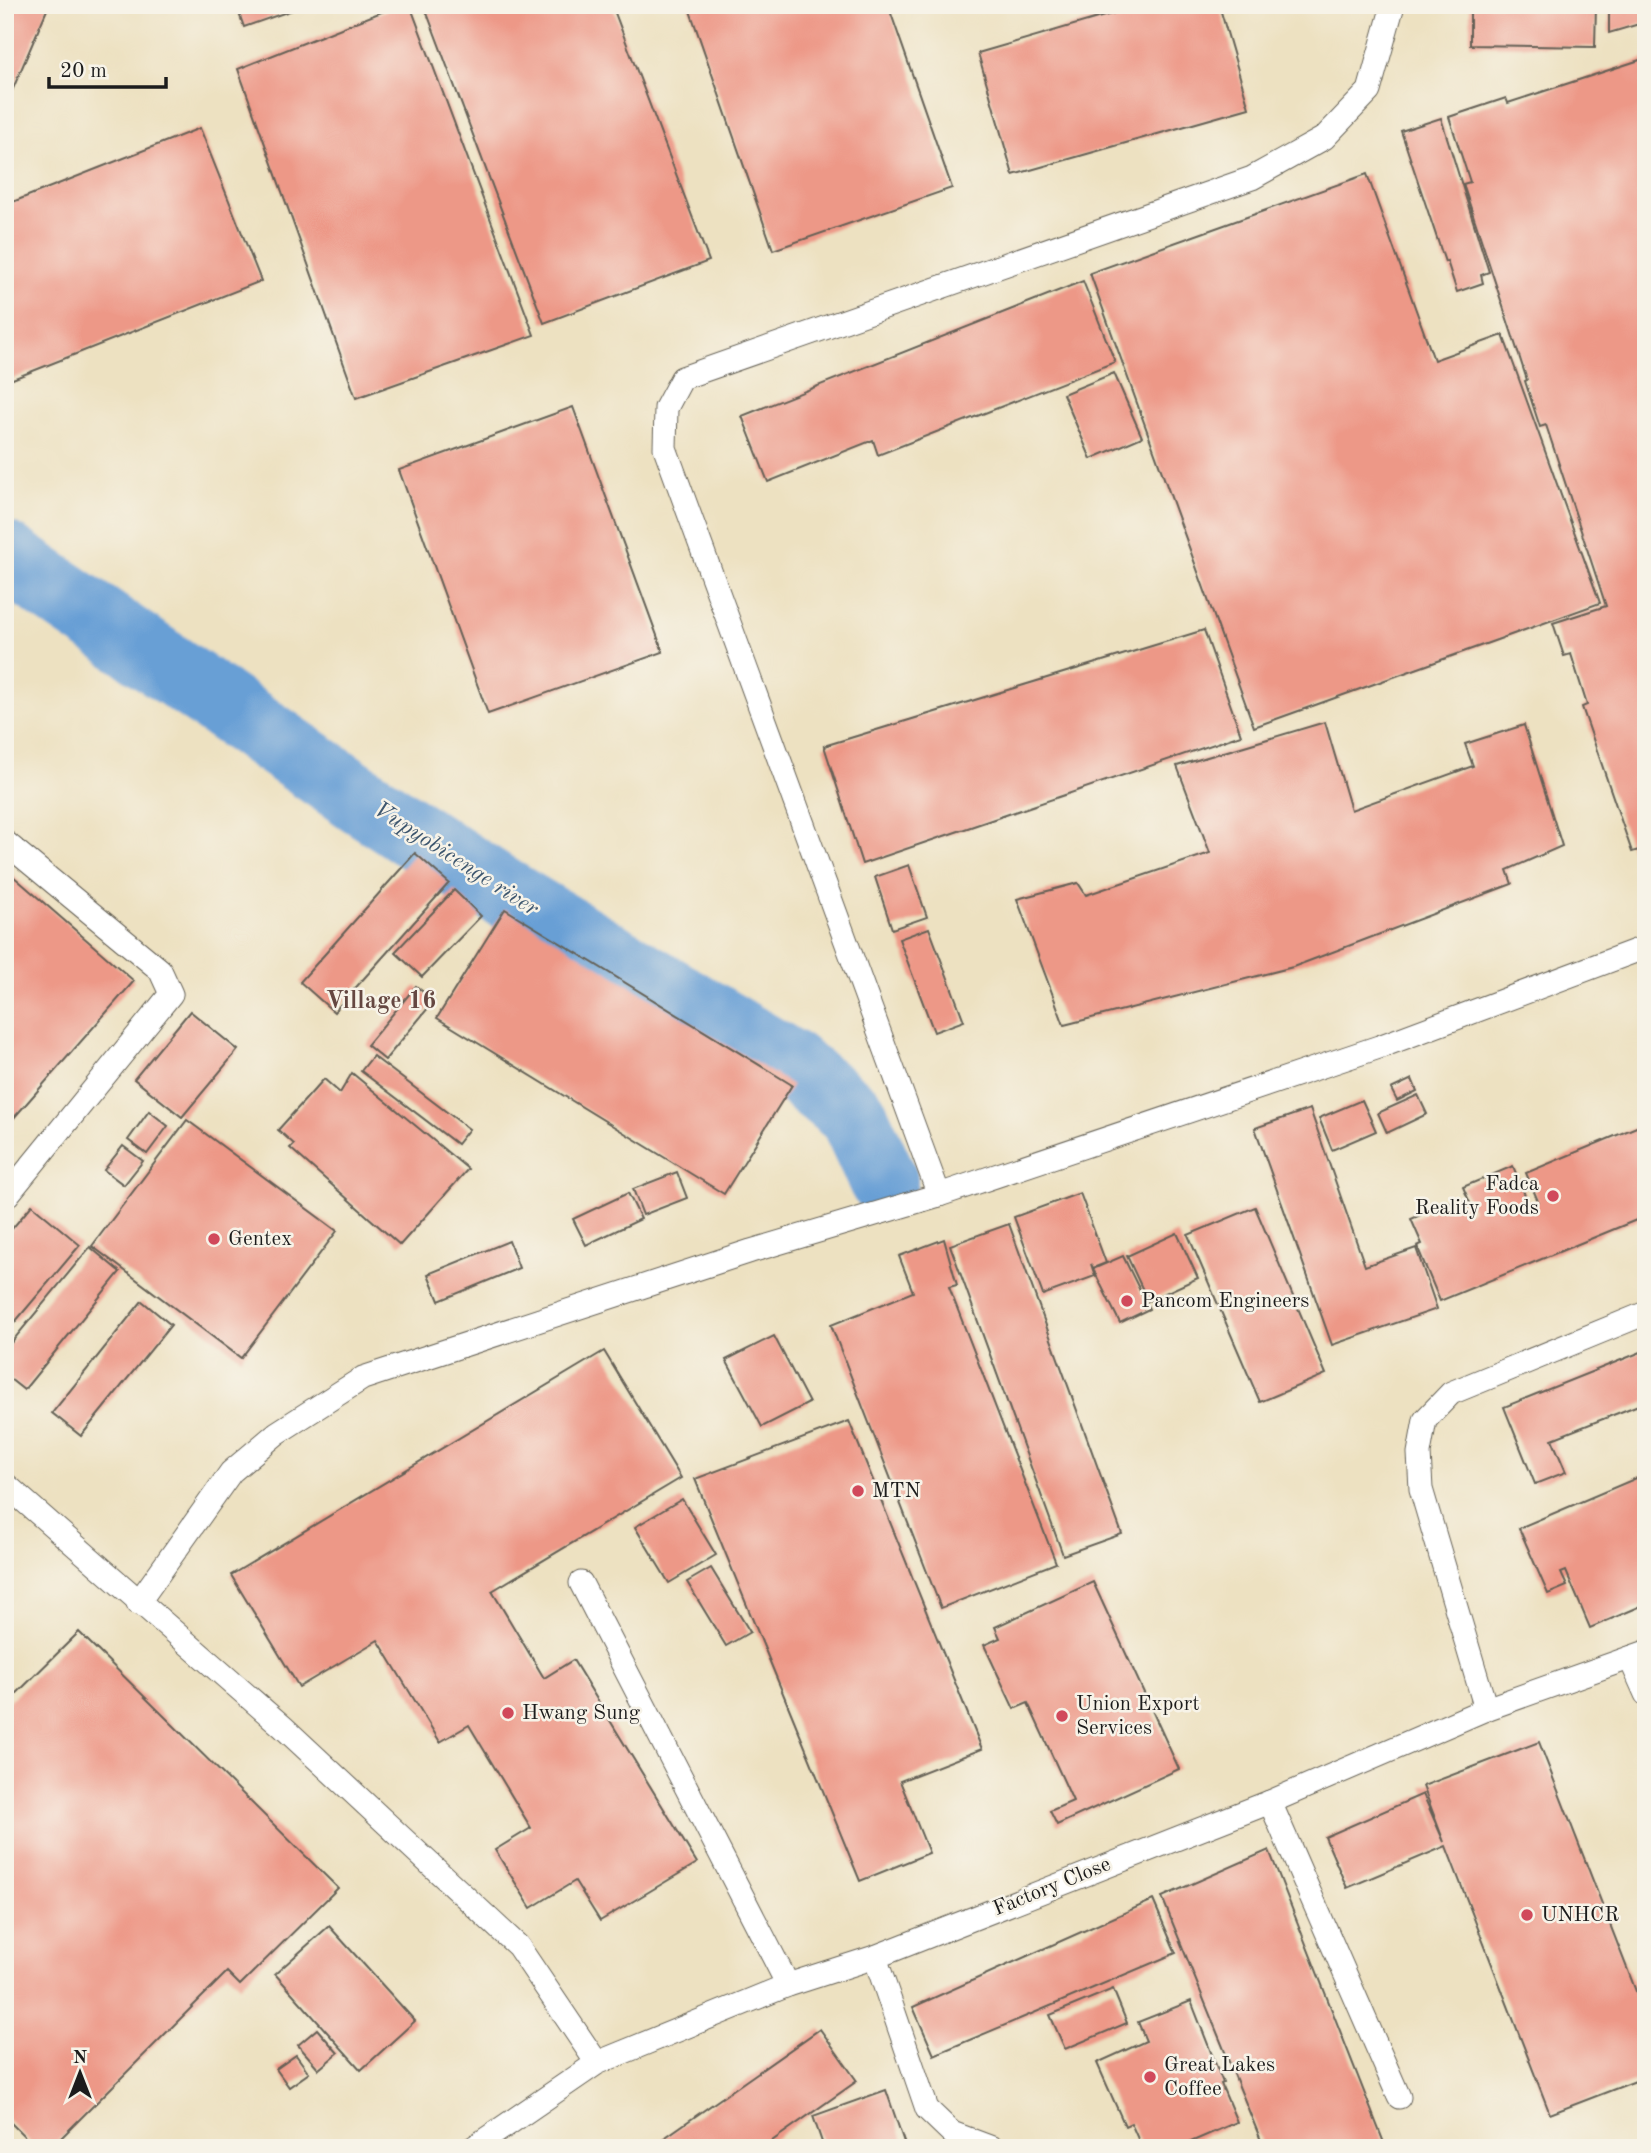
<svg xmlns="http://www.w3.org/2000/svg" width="1651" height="2153" font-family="'Old Standard TT',serif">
  <rect width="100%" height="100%" fill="#f7f3e8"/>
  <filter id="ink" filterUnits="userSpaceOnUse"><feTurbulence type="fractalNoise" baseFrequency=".0143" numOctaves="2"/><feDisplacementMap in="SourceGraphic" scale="14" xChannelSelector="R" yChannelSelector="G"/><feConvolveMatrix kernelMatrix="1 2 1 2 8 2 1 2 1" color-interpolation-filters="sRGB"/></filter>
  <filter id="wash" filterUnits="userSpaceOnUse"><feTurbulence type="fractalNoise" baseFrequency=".00686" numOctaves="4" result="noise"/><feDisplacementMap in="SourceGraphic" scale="28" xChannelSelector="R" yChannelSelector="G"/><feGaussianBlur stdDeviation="1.57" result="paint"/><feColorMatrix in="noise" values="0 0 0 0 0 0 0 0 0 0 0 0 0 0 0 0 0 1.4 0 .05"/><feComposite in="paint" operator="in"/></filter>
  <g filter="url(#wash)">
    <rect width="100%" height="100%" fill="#ede1c1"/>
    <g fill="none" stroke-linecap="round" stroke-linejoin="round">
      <polyline stroke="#679fd5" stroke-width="70" points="5,556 366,803 504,893 791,1065 853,1115 883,1180"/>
    </g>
    <g id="blocks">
      <g fill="#ed9887">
        <polygon points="5,5 49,5 12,91 5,89"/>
        <polygon points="236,5 304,5 304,6 244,27"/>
        <polygon points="399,5 410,5 534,335 356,398 238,69"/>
        <polygon points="424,5 612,5 709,261 544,323"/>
        <polygon points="688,5 888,5 952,188 773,250"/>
        <polygon points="1142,5 1219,5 1249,108 1013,175 978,53"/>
        <polygon points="1470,5 1596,5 1595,47 1470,45"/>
        <polygon points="1609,5 1646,5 1646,22 1609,33"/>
        <polygon points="1646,58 1646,848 1632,852 1582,707 1587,705 1571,654 1564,656 1553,623 1606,606 1546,425 1540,427 1525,381 1527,380 1463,184 1470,182 1449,117 1506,98 1508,103"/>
        <polygon points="1441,118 1489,272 1481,275 1483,283 1457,292 1447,261 1445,262 1401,131"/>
        <polygon points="200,128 261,281 5,382 5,205"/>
        <polygon points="1367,174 1434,360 1503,335 1600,603 1254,727 1090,273"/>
        <polygon points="1083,281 1115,362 878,455 873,440 768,482 742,416"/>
        <polygon points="1114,373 1142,437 1091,459 1063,394"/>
        <polygon points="573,407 663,652 488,714 399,470"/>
        <polygon points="1204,630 1241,735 862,864 824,746"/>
        <polygon points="1325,722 1351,810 1473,766 1465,744 1524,725 1562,846 1507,870 1512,884 1293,967 1064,1025 1017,899 1078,883 1086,895 1210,853 1177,766"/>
        <polygon points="415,853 449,883 334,1012 300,982"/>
        <polygon points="909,865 927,917 892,929 875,877"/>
        <polygon points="5,869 134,981 5,1128"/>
        <polygon points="454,890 481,916 422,977 395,952"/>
        <polygon points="505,909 792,1085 724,1194 437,1018"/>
        <polygon points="929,928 964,1021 934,1032 899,939"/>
        <polygon points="416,986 434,1001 385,1060 367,1045"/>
        <polygon points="190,1011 238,1050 182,1117 134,1079"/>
        <polygon points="373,1056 469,1129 457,1144 361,1071"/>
        <polygon points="352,1073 468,1169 400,1245 290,1148 294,1144 278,1130 324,1079 340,1093"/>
        <polygon points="1412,1079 1417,1091 1397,1101 1391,1089"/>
        <polygon points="1418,1095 1427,1114 1387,1133 1378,1113"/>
        <polygon points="1362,1100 1376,1131 1332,1150 1319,1118"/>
        <polygon points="1310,1109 1365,1266 1416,1248 1437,1309 1332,1345 1255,1128"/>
        <polygon points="149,1111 168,1126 147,1154 128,1140"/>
        <polygon points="187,1120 337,1231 241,1358 92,1246"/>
        <polygon points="1646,1123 1646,1216 1440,1301 1417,1246 1422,1244 1411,1219 1460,1198 1466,1213 1473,1210 1463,1187 1513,1166 1529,1205 1538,1201 1526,1173"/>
        <polygon points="123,1146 143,1161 124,1185 104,1170"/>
        <polygon points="677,1172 687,1198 643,1215 633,1189"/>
        <polygon points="628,1193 641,1219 586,1245 573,1219"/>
        <polygon points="1080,1193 1106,1263 1093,1268 1091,1264 1095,1276 1043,1295 1014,1217"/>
        <polygon points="32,1205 80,1245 15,1322 5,1314 5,1237"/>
        <polygon points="1255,1207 1326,1374 1260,1402 1188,1235"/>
        <polygon points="1009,1224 1122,1534 1063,1555 950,1245"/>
        <polygon points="1177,1233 1198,1278 1148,1301 1127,1256"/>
        <polygon points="944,1239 957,1285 949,1287 1056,1563 941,1608 831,1325 913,1292 899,1256"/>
        <polygon points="509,1241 519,1268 439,1301 428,1274"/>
        <polygon points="90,1247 120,1272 24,1390 5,1375 5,1350"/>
        <polygon points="1123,1256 1149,1309 1120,1323 1093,1269"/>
        <polygon points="142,1301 171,1325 81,1436 52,1413"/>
        <polygon points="774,1336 809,1403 762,1427 726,1360"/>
        <polygon points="1646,1350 1646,1402 1552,1439 1566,1472 1535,1484 1504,1407"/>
        <polygon points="604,1351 681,1478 492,1591 544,1678 573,1660 697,1863 600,1921 575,1881 531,1908 495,1850 531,1828 469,1725 440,1742 378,1640 299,1687 231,1575"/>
        <polygon points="849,1421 982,1749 900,1781 929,1853 860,1881 695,1479"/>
        <polygon points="1646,1474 1646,1604 1590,1628 1566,1571 1561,1573 1567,1586 1548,1594 1519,1528"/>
        <polygon points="682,1499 716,1555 669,1583 635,1527"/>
        <polygon points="711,1568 750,1632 726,1646 687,1582"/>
        <polygon points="1093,1582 1179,1769 1057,1825 1050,1811 1073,1801 1028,1703 1014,1709 984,1645 1000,1638 995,1627"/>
        <polygon points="79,1632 338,1888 240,1985 227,1972 51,2148 36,2148 5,2117 5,1705"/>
        <polygon points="1539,1742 1646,2017 1646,2077 1550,2114 1446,1846 1347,1888 1325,1837 1423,1794 1444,1842 1423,1786"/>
        <polygon points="1269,1850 1386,2148 1264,2148 1162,1897"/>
        <polygon points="1153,1900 1176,1953 934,2055 913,2007"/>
        <polygon points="329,1926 415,2021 361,2070 275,1974"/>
        <polygon points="1113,1989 1127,2023 1065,2049 1050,2015"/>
        <polygon points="1191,2001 1223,2083 1221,2084 1237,2122 1177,2148 1142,2148 1131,2123 1125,2126 1097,2063 1146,2041 1138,2022"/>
        <polygon points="317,2029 338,2053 319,2069 298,2045"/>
        <polygon points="820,2029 857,2081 762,2148 650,2148"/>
        <polygon points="296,2055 309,2073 289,2087 276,2069"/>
        <polygon points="886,2090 906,2148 824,2148 813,2116"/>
      </g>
    </g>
  </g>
  <g filter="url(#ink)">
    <use href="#blocks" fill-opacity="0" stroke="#656156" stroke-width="2"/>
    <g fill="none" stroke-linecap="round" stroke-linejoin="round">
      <g stroke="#656156" stroke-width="25">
        <g id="service">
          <polyline points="5,842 160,970 171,994 5,1198"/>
          <polyline points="939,1195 665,448 666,408 682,378 1252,178 1324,138 1369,91 1393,5"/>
          <polyline points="5,1484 283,1727 518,1946 597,2063"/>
          <polyline points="581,1583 788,1985"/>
          <polyline points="138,1603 231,1472 277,1433 363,1378 751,1251 939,1195 1379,1047 1646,947"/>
          <polyline points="1630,1658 1646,1694"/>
          <polyline points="1486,1709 1421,1489 1419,1453 1425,1420 1451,1393 1646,1313"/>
          <polyline points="1270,1802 1399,2097"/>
          <polyline points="875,1957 927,2109 952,2133 992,2148"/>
          <polyline points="473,2148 597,2063 788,1985 875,1957 1270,1802 1486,1709 1646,1652"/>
        </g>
      </g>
      <use href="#service" stroke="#fff" stroke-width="23"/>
    </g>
  </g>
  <g fill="#d1495b" stroke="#f7f3e8" stroke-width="2.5">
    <circle cx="1553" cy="1196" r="7"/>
    <circle cx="214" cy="1239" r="7"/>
    <circle cx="1127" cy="1301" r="7"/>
    <circle cx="858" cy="1491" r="7"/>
    <circle cx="508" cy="1713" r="7"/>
    <circle cx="1062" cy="1716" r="7"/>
    <circle cx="1527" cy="1915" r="7"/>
    <circle cx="1150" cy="2077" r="7"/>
  </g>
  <g text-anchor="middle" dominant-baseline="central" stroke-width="5" stroke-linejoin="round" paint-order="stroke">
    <g font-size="21" fill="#1c1c1c" stroke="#f7f3e8" text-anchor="start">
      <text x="1539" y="1184" text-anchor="end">Fadca<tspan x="1539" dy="24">Reality Foods</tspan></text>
      <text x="228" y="1239">Gentex</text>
      <text x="1141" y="1301">Pancom Engineers</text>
      <text x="872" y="1491">MTN</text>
      <text x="1076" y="1704">Union Export<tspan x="1076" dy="24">Services</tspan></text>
      <text x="522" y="1713">Hwang Sung</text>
      <text x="1541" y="1915">UNHCR</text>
      <text x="1164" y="2065">Great Lakes<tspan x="1164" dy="24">Coffee</tspan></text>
    </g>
    <g font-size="21" fill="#1c1c1c" stroke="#f7f3e8">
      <text transform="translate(1052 1887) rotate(-22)">Factory Close</text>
    </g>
    <g font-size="23" font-style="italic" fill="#3e576f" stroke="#f7f3e8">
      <text transform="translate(456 859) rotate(33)">Vupyobicenge river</text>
    </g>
    <g font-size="24" font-weight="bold" fill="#654741" stroke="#f7f3e8">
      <text x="381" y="1002">Village 16</text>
    </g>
  </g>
  <rect width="1651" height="2153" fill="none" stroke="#f7f3e8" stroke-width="28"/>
  <g transform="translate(80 2073)" stroke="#f7f3e8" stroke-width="5" paint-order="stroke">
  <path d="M0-5L12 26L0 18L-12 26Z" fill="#1c1c1c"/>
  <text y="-10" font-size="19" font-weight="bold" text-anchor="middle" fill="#1c1c1c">N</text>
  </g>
  <path d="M49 77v10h117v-10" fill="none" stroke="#1c1c1c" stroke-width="3.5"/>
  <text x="60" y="77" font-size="21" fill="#1c1c1c" stroke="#f7f3e8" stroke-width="5" paint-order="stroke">20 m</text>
</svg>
